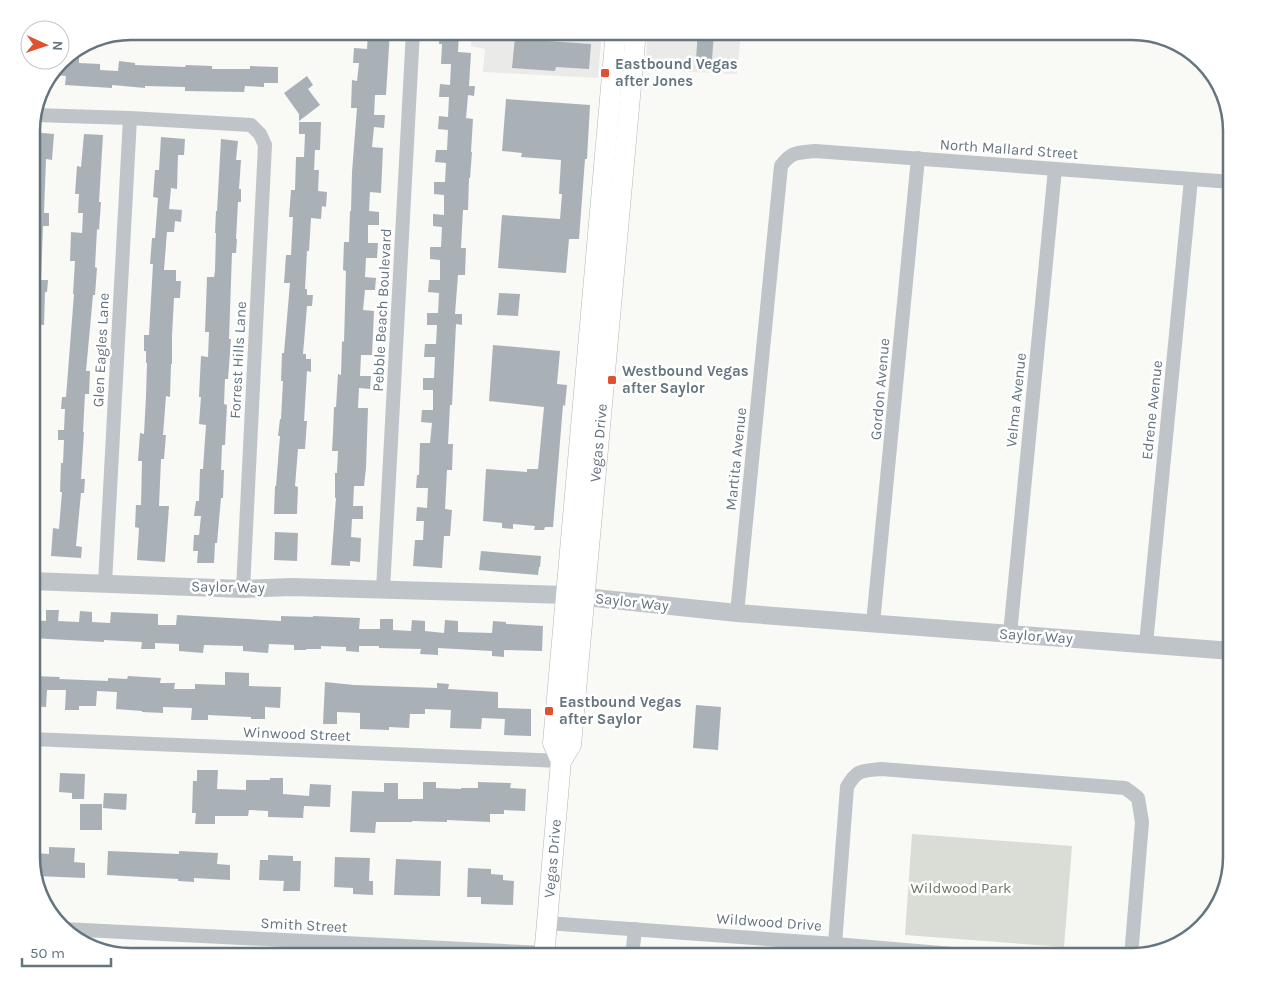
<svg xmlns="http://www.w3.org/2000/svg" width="1263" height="988" font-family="Karla,sans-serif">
  <rect width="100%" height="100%" fill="#f9f9f6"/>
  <g fill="#eaeae9">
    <polygon points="472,31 602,31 598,78 483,72 485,49 471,46"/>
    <polygon points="648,31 741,31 737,74 645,70"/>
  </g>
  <polygon fill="#d9ddd5" points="912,834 1072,846 1064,947 905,935"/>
  <g fill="#a9b1b7">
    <polygon points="368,31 390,31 386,95 375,95 374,115 385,115 384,128 374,127 372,147 383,148 381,193 370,192 369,211 379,212 379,225 368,225 368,243 378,243 377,258 366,258 365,277 376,278 375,290 365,290 363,310 374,311 372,355 361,355 360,376 371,376 370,389 359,388 358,408 368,408 366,468 364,486 354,486 353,506 363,506 363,519 352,519 351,537 361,538 360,562 350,561 350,566 331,565 336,498 335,498 335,473 337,473 338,451 332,451 333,433 334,407 336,407 338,374 341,375 342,341 344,342 346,271 343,270 344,242 349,242 350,211 351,211 352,172 357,108 351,108 352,80 357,81 359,63 353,63 354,48 367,49"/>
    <polygon points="440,31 459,31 458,52 471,53 469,86 475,86 474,96 468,95 466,118 473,119 471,152 472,152 470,178 469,178 468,210 463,210 461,248 466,248 465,275 458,275 455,314 462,314 462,325 456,324 452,405 450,405 448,444 453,444 452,470 447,470 445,509 452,510 450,536 444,536 442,568 413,566 415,540 423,540 424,521 416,521 417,507 427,508 428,488 416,488 417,475 419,475 420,443 430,443 432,423 421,422 422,410 433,410 433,390 423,390 423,378 434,378 435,357 424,357 425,344 436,344 437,325 427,325 427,313 438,313 439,293 428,292 429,280 440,280 440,260 430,259 430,247 441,247 442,227 433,226 433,214 444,215 444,195 434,194 434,182 445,182 446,163 435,162 436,150 447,150 448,130 438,129 439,116 448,117 449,97 439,97 440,84 450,85 451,64 441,64 442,44 439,44"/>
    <polygon points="698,31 714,33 712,60 696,59"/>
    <polygon points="515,37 548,39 548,41 591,44 589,69 556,67 555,71 512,68"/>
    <polygon points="72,52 79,52 79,63 100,64 100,70 118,71 119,61 135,63 135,65 185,67 186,65 212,66 212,69 250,69 250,66 278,67 278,83 264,83 264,87 245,86 244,92 185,91 185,87 145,86 145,88 112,85 112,88 65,85 66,76 51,75 65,56"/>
    <polygon points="307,76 313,85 308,89 320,105 299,121 299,114 284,93"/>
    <polygon points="506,99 590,105 587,159 585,159 579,239 569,239 566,273 498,268 502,215 560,219 562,194 559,194 561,160 521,157 522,153 502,151"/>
    <polygon points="299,122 321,122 320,150 315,150 314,170 319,170 318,191 327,192 326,207 322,206 321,219 311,218 309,251 307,251 305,289 307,289 307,295 313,295 312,306 307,306 303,354 306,354 306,359 311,359 311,372 307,371 304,421 307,421 305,449 298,449 295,486 298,487 297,514 274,514 275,486 276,486 280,436 278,436 280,419 281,419 283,381 281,381 282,353 284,353 290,283 284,283 286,255 291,255 293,217 289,217 291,190 295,190 296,157 304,157 305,134 299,134"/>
    <polygon points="31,132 54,134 52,160 46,159 44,213 49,213 49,226 43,226 41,280 48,280 47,292 45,292 44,325 31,324"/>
    <polygon points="84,134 103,135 99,202 101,202 99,230 97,229 95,267 97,268 95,295 93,295 86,371 90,371 89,394 85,394 83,432 84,432 81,479 85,479 84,493 81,493 76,546 82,547 81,558 51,556 53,528 59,529 62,492 60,492 61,463 63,463 64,440 58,440 58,430 64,430 65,409 61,409 62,397 66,397 74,294 73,294 75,261 70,261 71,232 82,233 83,213 78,213 79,194 75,194 77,166 81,167"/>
    <polygon points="161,137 185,139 184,155 178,155 177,189 171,188 169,209 182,210 181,222 175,221 174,232 167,232 164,270 176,270 176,281 181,281 180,298 174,298 172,336 172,364 171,364 170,397 166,396 163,435 166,435 164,459 161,459 159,506 169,506 165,562 137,560 139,528 135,527 136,505 141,505 142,461 138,461 140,433 144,434 146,396 147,363 146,363 146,351 144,351 144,335 149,335 153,264 150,264 152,238 155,238 158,198 153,197 155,170 159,170"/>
    <polygon points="221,139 238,141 236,160 241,160 239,189 241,189 241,202 238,202 236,239 237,239 236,253 232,253 229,339 231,339 228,379 225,379 224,404 227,405 225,445 222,445 221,470 224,470 223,498 221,498 217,543 215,543 214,563 197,563 198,551 193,551 194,535 199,535 201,516 194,516 196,501 199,501 200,469 203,469 206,425 199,424 201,397 199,397 201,356 208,357 209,332 205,332 207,277 214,277 215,271 216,233 215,233 216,211 217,211"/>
    <polygon points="499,293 520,294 518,316 497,315"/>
    <polygon points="493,345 560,351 557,384 567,385 565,406 563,405 553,527 545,527 544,530 534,530 535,526 513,524 513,529 502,528 502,523 483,521 486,469 527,472 527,469 538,469 544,407 489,401"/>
    <polygon points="275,532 298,533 297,561 274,560"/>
    <polygon points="481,551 541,556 540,567 539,567 538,575 479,570"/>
    <polygon points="46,610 59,610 58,621 79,622 80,611 92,612 92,622 110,623 111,612 158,614 158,625 176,625 177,615 281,621 281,616 313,617 313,616 360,618 359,629 380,629 380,619 393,619 393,630 411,631 412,620 425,621 425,631 444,633 445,620 458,621 458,632 492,633 493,621 506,622 506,624 543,626 542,651 504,650 504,657 492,656 492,651 438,648 438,655 420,654 421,649 379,648 379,646 359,646 359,652 346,651 346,647 321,646 321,649 306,649 306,650 294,650 294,645 269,644 268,653 243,651 243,646 204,645 203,653 179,651 179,644 155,643 155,649 141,649 142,642 104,640 104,642 31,638 31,620 46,621"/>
    <polygon points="225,672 249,673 249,686 281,687 280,708 265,707 265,719 251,719 251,717 208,715 208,720 191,720 192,708 163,707 163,713 142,712 142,711 116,709 117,692 97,691 96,706 79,706 79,710 65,710 66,690 47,690 46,707 31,706 31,676 60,677 59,679 108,681 108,678 127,679 128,676 161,678 160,683 175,683 174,689 195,689 195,684 225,685"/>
    <polygon points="325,682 354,685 437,688 437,683 449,684 448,689 498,692 498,708 531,709 531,736 504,735 505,719 482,718 481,729 450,728 451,710 425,709 425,714 410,714 409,728 389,727 389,730 360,729 360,713 337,712 337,724 323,724"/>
    <polygon points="696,705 721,707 718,750 693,748"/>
    <polygon points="197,770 218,770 217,789 246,790 246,780 270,780 270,778 283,778 283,794 309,796 310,784 331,785 330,807 304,806 303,818 268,817 268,811 249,810 248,816 215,816 215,824 195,824 196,813 192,813 193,781 197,781"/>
    <polygon points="60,773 85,774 84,799 72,799 72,793 59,792"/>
    <polygon points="423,782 436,782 436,788 461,789 461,788 478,788 478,782 511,783 510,788 526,789 525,811 504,810 504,814 490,814 490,822 447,820 447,822 412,821 412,822 376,822 375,833 350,832 352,791 384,792 384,783 398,783 398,799 423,799"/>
    <polygon points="104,793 127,794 126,810 103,808"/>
    <rect x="80" y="804" width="22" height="26"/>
    <polygon points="49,847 75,848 74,862 85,863 85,878 37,876 38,864 35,864 35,853 49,854"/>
    <polygon points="108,851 179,854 179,851 218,853 217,864 230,865 230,880 194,878 194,882 178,881 178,879 107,875"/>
    <polygon points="268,855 293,856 293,861 301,861 300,891 283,891 284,881 259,880 260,860 268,860"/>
    <polygon points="335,857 370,858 369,881 373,881 373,895 353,894 353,888 334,887"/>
    <polygon points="396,859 441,861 440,896 394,895"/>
    <polygon points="468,868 491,869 491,874 503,875 503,880 514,881 513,905 481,904 481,897 467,897"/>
  </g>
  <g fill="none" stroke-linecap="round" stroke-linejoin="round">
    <g stroke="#b2b8bc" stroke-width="21">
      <g id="secondary">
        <polyline points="561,761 553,743 616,31"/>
        <path id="s1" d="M544,957L561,761L571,745L636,31"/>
      </g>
    </g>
    <g stroke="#bfc4c8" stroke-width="14">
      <polyline points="34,115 130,118 251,125 260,134 265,145 243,589"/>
      <polyline points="105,583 130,118"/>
      <polyline points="383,590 413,31"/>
      <path d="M737,613L781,166C792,151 798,153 815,151L1232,182"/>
      <polyline points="873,623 918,158"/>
      <polyline points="1010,634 1055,169"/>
      <polyline points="1146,644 1191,179"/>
      <polyline points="31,739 561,761"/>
      <polyline points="547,923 835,944 988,957"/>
      <polyline points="63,929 544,953"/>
      <path d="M835,944L847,787C857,769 862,771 881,769L1125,788L1132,793L1138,798L1142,822L1131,957"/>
      <polyline points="632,957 635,929"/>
    </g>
    <polyline stroke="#bfc4c8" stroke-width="18" points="31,581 243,589 291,587 566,595 737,613 1232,651"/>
    <use href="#secondary" stroke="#fff" stroke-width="20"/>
  </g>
  <g fill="#de5231" stroke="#fff" stroke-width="2">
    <rect x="600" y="68" width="10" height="10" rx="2.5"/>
    <rect x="607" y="375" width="10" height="10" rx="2.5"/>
    <rect x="544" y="706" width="10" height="10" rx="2.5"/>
  </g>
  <g text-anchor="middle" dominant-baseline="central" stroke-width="5" stroke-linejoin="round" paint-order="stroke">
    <g font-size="15" font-weight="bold" fill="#657580" stroke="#fff" text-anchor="start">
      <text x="615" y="64">Eastbound Vegas<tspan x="615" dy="17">after Jones</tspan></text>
      <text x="622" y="371">Westbound Vegas<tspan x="622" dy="17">after Saylor</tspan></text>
      <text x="559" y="702">Eastbound Vegas<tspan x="559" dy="17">after Saylor</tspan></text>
    </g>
    <g font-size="15" fill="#657580" stroke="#fff">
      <text transform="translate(1009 149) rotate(4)">North Mallard Street</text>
      <text transform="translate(382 310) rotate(-87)">Pebble Beach Boulevard</text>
      <text transform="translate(101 350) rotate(-87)">Glen Eagles Lane</text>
      <text transform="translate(238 360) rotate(-87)">Forrest Hills Lane</text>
      <text transform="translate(880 389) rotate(-85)">Gordon Avenue</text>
      <text transform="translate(1016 400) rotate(-84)">Velma Avenue</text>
      <text transform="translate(1152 410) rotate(-84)">Edrene Avenue</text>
      <text stroke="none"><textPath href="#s1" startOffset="519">Vegas Drive</textPath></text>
      <text transform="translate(736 459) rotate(-84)">Martita Avenue</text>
      <text transform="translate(228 587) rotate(1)">Saylor Way</text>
      <text transform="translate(632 602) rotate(6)">Saylor Way</text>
      <text transform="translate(1036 636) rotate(4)">Saylor Way</text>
      <text transform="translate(297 734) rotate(2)">Winwood Street</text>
      <text stroke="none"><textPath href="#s1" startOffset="99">Vegas Drive</textPath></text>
      <text transform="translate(769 922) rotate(4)">Wildwood Drive</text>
      <text transform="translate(304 925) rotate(3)">Smith Street</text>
    </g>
    <g font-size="15" fill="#687963" stroke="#fff">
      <text x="961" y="888">Wildwood Park</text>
    </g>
  </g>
  <path d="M0 0H1263V988H0ZM131 40H1132A91 91 0 0 1 1223 131V857A91 91 0 0 1 1132 948H131A91 91 0 0 1 40 857V131A91 91 0 0 1 131 40Z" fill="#fff" fill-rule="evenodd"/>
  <path fill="none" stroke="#657580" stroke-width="2.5" d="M131 40H1132A91 91 0 0 1 1223 131V857A91 91 0 0 1 1132 948H131A91 91 0 0 1 40 857V131A91 91 0 0 1 131 40Z"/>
  <g transform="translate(45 45) rotate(93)"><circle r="24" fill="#ffffff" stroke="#c1c8cc"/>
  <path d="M0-4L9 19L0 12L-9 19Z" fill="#de5231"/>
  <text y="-8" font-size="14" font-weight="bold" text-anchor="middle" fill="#657580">N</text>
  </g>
  <path d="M22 958v8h89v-8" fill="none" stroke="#657580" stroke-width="2.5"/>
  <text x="30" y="958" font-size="15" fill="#657580" stroke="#ffffff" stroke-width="4" paint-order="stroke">50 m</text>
</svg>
